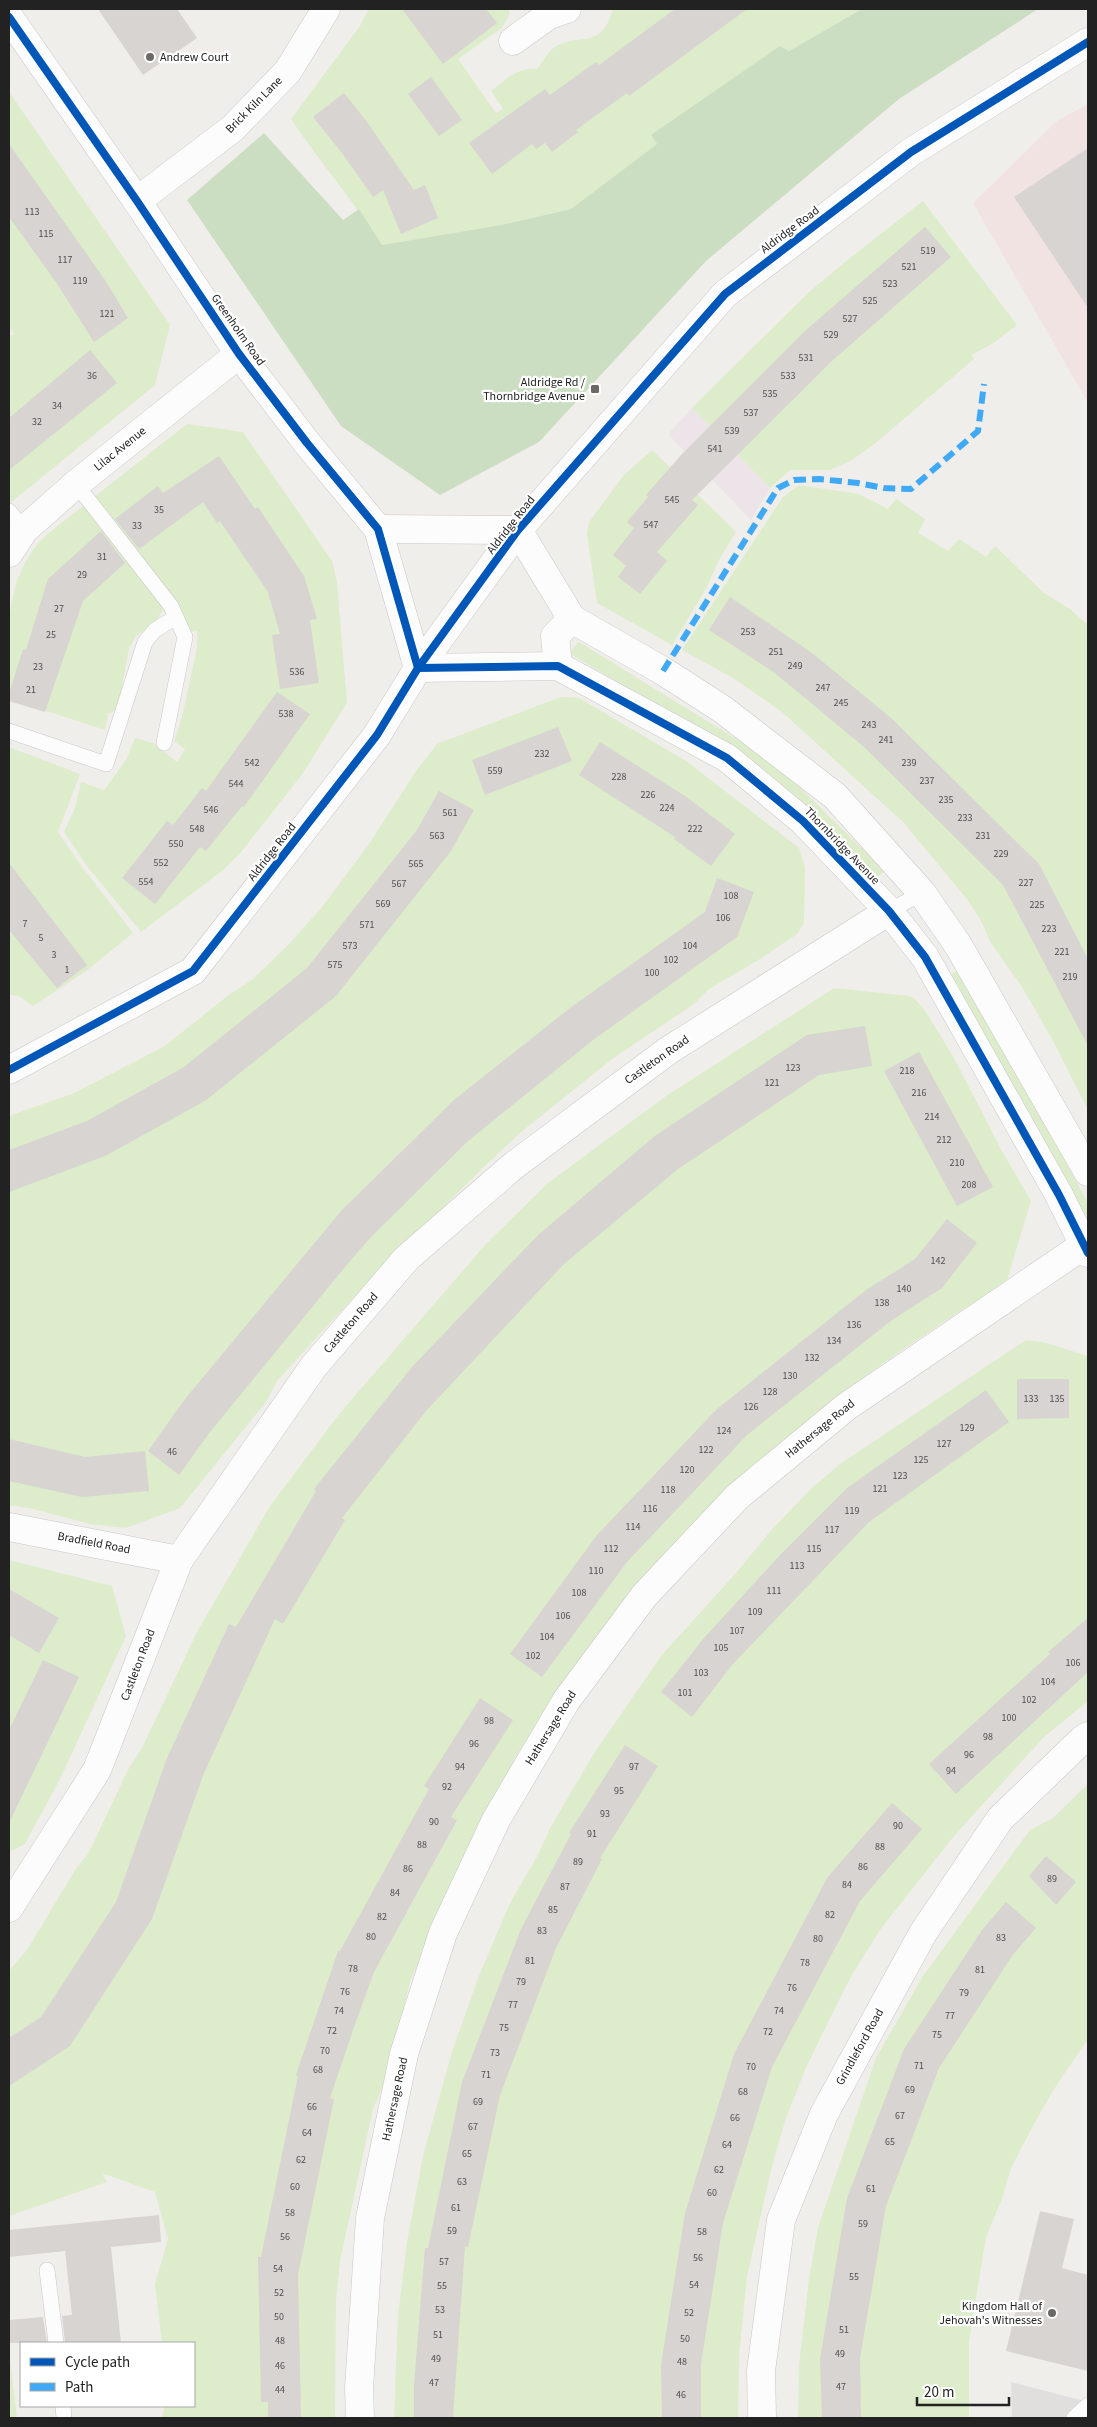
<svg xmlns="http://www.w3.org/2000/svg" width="1097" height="2427" font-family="'Source Sans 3',sans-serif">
  <rect width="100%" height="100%" fill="#f0eeeb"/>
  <polygon fill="#f1e3e1" points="1088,104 1088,403 973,203 1057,121"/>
  <polygon fill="#ede4e9" points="692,408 770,488 751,520 668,434"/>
  <g fill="#ddeccb">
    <path d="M369,9H508L510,13L502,28L458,59L496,113L503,109L491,91C505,80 518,67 537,69C542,63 548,51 555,47C582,31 600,52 613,9H862L789,51L780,46L652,135L657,144L571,209L501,225L382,245C354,201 320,163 291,119L360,26Z"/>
    <polygon points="9,92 170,325 155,385 9,504 9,336 14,335 9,325"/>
    <polygon points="923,201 1017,325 992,344 971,355 974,359 872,446 852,460 830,470 790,470 770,488 692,408 809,292 850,258"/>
    <path d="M187,424L243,432L332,561L337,582L347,703L301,776L241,852L222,871L141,932L87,866L64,832L75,808L81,782L104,790L126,760L135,738L153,743L177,762L185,749L174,741C182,721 185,702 190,681C193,663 199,650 197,631L190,632L94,497Z"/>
    <polygon points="652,450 736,532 719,560 707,587 672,645 597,603 587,534 589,522 624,475"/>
    <polygon points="799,485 859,494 888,509 896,499 925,519 918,533 948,551 959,539 986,557 995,546 1044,593 1070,609 1088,625 1088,1110 1052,1039 1022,987 991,943 980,919 966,898 904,823 782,712 733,678 682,650 783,497"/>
    <path d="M84,505L164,608L155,623L136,636L129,648L119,703L116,710L108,714L105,730L9,699C9,646 1,589 37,545C50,530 69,518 84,505Z"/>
    <polygon points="579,642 775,763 885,871 875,878 752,762 569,653"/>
    <polygon points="561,697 579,698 686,761 799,848 805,868 804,923 797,934 760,959 709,989 694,1004 612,1059 520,1133 485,1166 380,1269 316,1338 277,1381 266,1402 180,1508 126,1528 90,1524 33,1509 9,1505 9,1116 74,1093 142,1058 166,1045 230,994 252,980 290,943 322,907 369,844 416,771 437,744"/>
    <polygon points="9,747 80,774 58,832 80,864 133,933 86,971 33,1006 20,997 9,994"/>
    <polygon points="960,969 1088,1203 1088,1214 1083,1218 950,975"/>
    <path d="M834,988L910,996L915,999L926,1012L954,1058L1002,1151L1031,1201L1006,1283C945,1319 887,1359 831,1402L539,1722L516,1756L410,1981L399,2030L383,2086L373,2109L340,2261L336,2301L335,2418H162L165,2406H194V2343H162L155,2284L168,2239L155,2192L102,2173L107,2182L9,2216V1971L27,1950L75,1870L88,1854L129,1768L142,1748L197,1632L270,1506L340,1413L486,1244L548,1183L666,1096Z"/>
    <polygon points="1026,1340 1043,1342 1088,1356 1088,1701 1044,1737 954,1836 880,1930 852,1975 839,2000 805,2070 785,2121 772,2166 747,2277 739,2355 738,2418 394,2418 398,2316 407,2242 423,2156 452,2052 478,1978 510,1903 539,1853 550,1828 593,1755 661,1656 736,1573 774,1527 813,1487 840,1464"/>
    <polygon points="9,1560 112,1586 126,1636 61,1777 25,1844 9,1852"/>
    <polygon points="1088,1784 1088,2039 1054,2089 1034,2124 1011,2168 1003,2196 986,2237 969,2341 969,2418 798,2418 799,2365 809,2279 818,2227 876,2058 923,1976 1030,1830 1053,1818"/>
    <polygon points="9,2350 17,2418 9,2418"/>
  </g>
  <polygon fill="#cbdec1" points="862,9 1038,9 899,99 706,261 539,442 440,495 341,426 187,200 264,133 343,220 359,209 382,245 501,225 571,209 657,144 651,135 780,46 789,51"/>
  <polygon fill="#e0dfde" points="1011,2382 1088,2402 1088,2418 1012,2418"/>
  <g fill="#d7d4d2">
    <polygon points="98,9 177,9 197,38 143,75"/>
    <polygon points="402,9 486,9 497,23 443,64"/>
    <polygon points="675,9 747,9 629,96 627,93 576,130 578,132 552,152 545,143 536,149 532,144 492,174 469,143 545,89 550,95 596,62 599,65"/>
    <polygon points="431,77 462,120 439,136 408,94"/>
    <polygon points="344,93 367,122 414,190 425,185 438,218 401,234 383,190 373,197 342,153 313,117"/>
    <polygon points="9,144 105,280 128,318 94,342 56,282 9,217"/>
    <polygon points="1088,148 1088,308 1014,197"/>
    <polygon points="925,227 951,257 832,361 692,500 698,505 657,552 667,561 640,594 618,577 626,566 613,555 634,528 627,522 648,497 646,495 681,455 806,330"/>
    <polygon points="90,350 117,383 9,470 9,418"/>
    <polygon points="219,456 255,509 258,507 304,576 317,619 310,620 319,683 280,689 272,635 280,634 268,592 220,521 217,523 203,502 139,549 115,519 158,486 163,493"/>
    <polygon points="101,531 125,563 83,601 45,712 9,701 9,694 23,649 26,650 48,579"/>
    <polygon points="730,597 812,653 890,717 1039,864 1088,959 1088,1046 1003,885 864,747 775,673 709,630"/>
    <polygon points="277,692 310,714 244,807 242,806 206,851 200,847 155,904 122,878 167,821 173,825 202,788 206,791"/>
    <polygon points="558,727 572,761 485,795 472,760"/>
    <polygon points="600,742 688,798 735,834 711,866 674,839 675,837 579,775"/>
    <polygon points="439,791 474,810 451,851 336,996 205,1101 105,1156 9,1192 9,1150 87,1121 184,1067 307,968 417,830"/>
    <polygon points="9,863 87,965 57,988 9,930"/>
    <polygon points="717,878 754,892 737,937 593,1040 468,1141 370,1238 345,1267 210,1432 179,1475 148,1451 185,1399 342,1210 454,1100 570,1008 705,912"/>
    <polygon points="865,1026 872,1066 819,1075 678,1169 564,1264 426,1411 342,1518 345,1520 283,1624 275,1619 204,1773 152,1919 70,2046 9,2086 9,2038 41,2017 116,1902 167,1758 229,1624 236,1627 316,1491 314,1489 412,1367 538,1235 656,1135 807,1035"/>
    <polygon points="919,1052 993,1187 957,1206 884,1071"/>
    <polygon points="947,1219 977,1243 942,1288 892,1320 747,1435 627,1562 542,1677 510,1654 597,1535 717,1409 866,1290 915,1259"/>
    <polygon points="1017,1379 1069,1379 1069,1418 1017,1419"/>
    <polygon points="986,1390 1009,1422 869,1522 732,1665 692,1717 661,1692 704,1638 781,1554 847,1488"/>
    <polygon points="9,1439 85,1457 145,1451 149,1491 82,1497 9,1481"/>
    <polygon points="9,1589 59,1618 39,1653 9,1635"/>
    <polygon points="1088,1618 1088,1672 956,1794 929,1764 1050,1654 1048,1652"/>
    <polygon points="43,1660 79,1677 9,1823 9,1730"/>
    <polygon points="480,1698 513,1720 451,1817 457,1820 374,1972 354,2027 330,2098 334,2099 298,2275 301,2418 268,2418 268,2402 261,2402 258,2257 261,2257 273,2198 298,2076 296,2075 338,1951 340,1951 429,1789 424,1786"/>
    <polygon points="625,1745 658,1766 600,1858 602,1859 556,1948 500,2095 468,2247 465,2246 453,2418 414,2418 414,2385 425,2248 428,2248 462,2082 521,1929 571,1834 569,1833"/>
    <polygon points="892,1803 922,1829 860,1901 772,2067 723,2223 701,2364 701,2418 662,2418 661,2365 685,2213 734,2054 827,1878"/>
    <polygon points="1046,1856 1076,1882 1056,1905 1029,1876"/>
    <polygon points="1006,1902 1036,1928 1012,1956 939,2068 886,2206 860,2358 861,2418 822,2418 820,2359 847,2198 904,2049 982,1930"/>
    <polygon points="1040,2211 1074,2219 1062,2268 1088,2275 1088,2371 1006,2351"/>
    <polygon points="159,2215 161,2242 111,2247 121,2343 65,2343 62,2316 72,2315 65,2251 9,2257 9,2230"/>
    <polygon points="43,2317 47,2343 9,2343 9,2320"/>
  </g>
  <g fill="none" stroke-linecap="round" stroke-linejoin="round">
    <g stroke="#c9c8c7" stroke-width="16">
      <g id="service">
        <polyline points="76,484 171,606 185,637 164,743"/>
        <polyline points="9,511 24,530"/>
        <polyline points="9,731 106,764 145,642 155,630 176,617"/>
        <polyline points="889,911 922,893"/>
        <polyline points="47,2270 56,2343"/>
        <polyline points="63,2406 64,2418"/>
        <polyline points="1074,2418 1088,2405"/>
      </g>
    </g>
    <g stroke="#c9c8c7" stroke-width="29">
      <g id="minor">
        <polyline points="9,17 137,201 239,354 307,443 378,529 418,668 558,666 727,758 803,821 889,911 925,957 1059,1195 1088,1253"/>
        <polyline points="513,41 549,15 567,9"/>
        <polyline points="137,201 233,128 288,71 326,9"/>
        <polyline points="378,529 518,530 572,619 663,671 722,709 835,796 922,893 958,945 1088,1172"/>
        <polyline points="9,553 24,530 76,484 239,354"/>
        <polyline points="558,666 555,636 572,619"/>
        <polyline points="9,1527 179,1560"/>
        <polyline points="9,1908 97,1770 179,1560 314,1366 407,1258 513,1166 669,1050 889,911"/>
        <polyline points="360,2418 359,2388 370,2218 404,2054 443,1933 496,1820 566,1701 644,1596 737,1497 846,1407 1084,1245"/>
        <polyline points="762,2418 761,2371 781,2220 824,2114 923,1933 1000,1819 1082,1740 1088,1736"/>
      </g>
    </g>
    <g stroke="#c9c8c7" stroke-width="29">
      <polyline id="tertiary" points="9,1070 193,971 377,735 418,668 518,530 725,294 911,152 1088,42"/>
    </g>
    <use href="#service" stroke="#fdfcfc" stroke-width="15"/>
    <use href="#minor" stroke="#fdfcfc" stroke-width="28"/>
    <use href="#tertiary" stroke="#fdfcfc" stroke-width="28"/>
    <polyline stroke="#3fa9f5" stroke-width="6" stroke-dasharray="12 6" stroke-linecap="butt" points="663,671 778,488 794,480 819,479 858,483 884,488 911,489 978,431 984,384"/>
    <g stroke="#fff" stroke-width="11">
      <g id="cycleway">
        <polyline points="9,17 137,201 239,354 307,443 378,529 418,668 558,666 727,758 803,821 889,911 925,957 1059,1195 1088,1253"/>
        <polyline points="9,1070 193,971 377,735 418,668 518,530 725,294 911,152 1088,42"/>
      </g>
    </g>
    <use href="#cycleway" stroke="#0057b8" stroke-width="8"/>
  </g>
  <g fill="#6a6968" stroke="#fff" stroke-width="2">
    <circle cx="150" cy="57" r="5"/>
    <rect x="590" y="384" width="10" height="10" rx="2.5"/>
    <circle cx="1052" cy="2313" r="5"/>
  </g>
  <g text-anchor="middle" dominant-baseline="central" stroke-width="4.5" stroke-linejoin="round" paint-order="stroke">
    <g font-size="10" fill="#4f4e4e">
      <text x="32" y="212">113</text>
      <text x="46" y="234">115</text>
      <text x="928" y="251">519</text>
      <text x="65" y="260">117</text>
      <text x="909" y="267">521</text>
      <text x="80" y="281">119</text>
      <text x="890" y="284">523</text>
      <text x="870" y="301">525</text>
      <text x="107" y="314">121</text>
      <text x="850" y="319">527</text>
      <text x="831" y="335">529</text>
      <text x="806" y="358">531</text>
      <text x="92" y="376">36</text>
      <text x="788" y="376">533</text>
      <text x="770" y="394">535</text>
      <text x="57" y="406">34</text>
      <text x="751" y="413">537</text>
      <text x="37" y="422">32</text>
      <text x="732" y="431">539</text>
      <text x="715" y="449">541</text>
      <text x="672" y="500">545</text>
      <text x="159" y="510">35</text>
      <text x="651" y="525">547</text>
      <text x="137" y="526">33</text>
      <text x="102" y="557">31</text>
      <text x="82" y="575">29</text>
      <text x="59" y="609">27</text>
      <text x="748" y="632">253</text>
      <text x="51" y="635">25</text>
      <text x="776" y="652">251</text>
      <text x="795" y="666">249</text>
      <text x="38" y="667">23</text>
      <text x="297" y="672">536</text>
      <text x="823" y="688">247</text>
      <text x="31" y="690">21</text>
      <text x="841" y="703">245</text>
      <text x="286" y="714">538</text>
      <text x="869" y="725">243</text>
      <text x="886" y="740">241</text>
      <text x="542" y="754">232</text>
      <text x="252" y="763">542</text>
      <text x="909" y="763">239</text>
      <text x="495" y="771">559</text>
      <text x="619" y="777">228</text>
      <text x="927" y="781">237</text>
      <text x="236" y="784">544</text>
      <text x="648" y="795">226</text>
      <text x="946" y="800">235</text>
      <text x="667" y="808">224</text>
      <text x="211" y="810">546</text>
      <text x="450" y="813">561</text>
      <text x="965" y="818">233</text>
      <text x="197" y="829">548</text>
      <text x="695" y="829">222</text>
      <text x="437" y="836">563</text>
      <text x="983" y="836">231</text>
      <text x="176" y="844">550</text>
      <text x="1001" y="854">229</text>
      <text x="161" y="863">552</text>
      <text x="416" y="864">565</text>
      <text x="146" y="882">554</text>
      <text x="1026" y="883">227</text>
      <text x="399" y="884">567</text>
      <text x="731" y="896">108</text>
      <text x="383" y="904">569</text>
      <text x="1037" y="905">225</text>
      <text x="723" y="918">106</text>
      <text x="25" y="924">7</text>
      <text x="367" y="925">571</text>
      <text x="1049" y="929">223</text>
      <text x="41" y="938">5</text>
      <text x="350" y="946">573</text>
      <text x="690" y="946">104</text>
      <text x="1062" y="952">221</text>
      <text x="54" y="955">3</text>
      <text x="671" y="960">102</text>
      <text x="335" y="965">575</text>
      <text x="67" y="970">1</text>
      <text x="652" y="973">100</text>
      <text x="1070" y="977">219</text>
      <text x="793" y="1068">123</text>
      <text x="907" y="1071">218</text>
      <text x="772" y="1083">121</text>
      <text x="919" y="1093">216</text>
      <text x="932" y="1117">214</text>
      <text x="944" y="1140">212</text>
      <text x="957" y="1163">210</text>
      <text x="969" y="1185">208</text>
      <text x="938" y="1261">142</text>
      <text x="904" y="1289">140</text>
      <text x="882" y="1303">138</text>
      <text x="854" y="1325">136</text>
      <text x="834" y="1341">134</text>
      <text x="812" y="1358">132</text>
      <text x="790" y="1376">130</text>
      <text x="770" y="1392">128</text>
      <text x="1031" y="1399">133</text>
      <text x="1057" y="1399">135</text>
      <text x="751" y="1407">126</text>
      <text x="967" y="1428">129</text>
      <text x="724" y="1431">124</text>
      <text x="944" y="1444">127</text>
      <text x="706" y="1450">122</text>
      <text x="172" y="1452">46</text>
      <text x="921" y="1460">125</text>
      <text x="687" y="1470">120</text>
      <text x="900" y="1476">123</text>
      <text x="880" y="1489">121</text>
      <text x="668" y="1490">118</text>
      <text x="650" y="1509">116</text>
      <text x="852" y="1511">119</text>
      <text x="633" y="1527">114</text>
      <text x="832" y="1530">117</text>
      <text x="611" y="1549">112</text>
      <text x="814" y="1549">115</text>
      <text x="797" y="1566">113</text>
      <text x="596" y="1571">110</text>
      <text x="774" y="1591">111</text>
      <text x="579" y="1593">108</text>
      <text x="755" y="1612">109</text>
      <text x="563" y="1616">106</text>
      <text x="737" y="1631">107</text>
      <text x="547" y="1637">104</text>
      <text x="721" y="1648">105</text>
      <text x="533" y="1656">102</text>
      <text x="1073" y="1663">106</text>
      <text x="701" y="1673">103</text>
      <text x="1048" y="1682">104</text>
      <text x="685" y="1693">101</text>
      <text x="1029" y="1700">102</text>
      <text x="1009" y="1718">100</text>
      <text x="489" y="1721">98</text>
      <text x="988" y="1737">98</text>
      <text x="474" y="1744">96</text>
      <text x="969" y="1755">96</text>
      <text x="460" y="1767">94</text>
      <text x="634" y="1767">97</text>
      <text x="951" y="1771">94</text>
      <text x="447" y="1787">92</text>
      <text x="619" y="1791">95</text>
      <text x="605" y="1814">93</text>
      <text x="434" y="1822">90</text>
      <text x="898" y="1826">90</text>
      <text x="592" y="1834">91</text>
      <text x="422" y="1845">88</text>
      <text x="880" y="1847">88</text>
      <text x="578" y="1862">89</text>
      <text x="863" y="1867">86</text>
      <text x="408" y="1869">86</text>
      <text x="1052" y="1879">89</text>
      <text x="847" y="1885">84</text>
      <text x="565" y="1887">87</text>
      <text x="395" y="1893">84</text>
      <text x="553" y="1910">85</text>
      <text x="830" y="1915">82</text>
      <text x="382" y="1917">82</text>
      <text x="542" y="1931">83</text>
      <text x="371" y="1937">80</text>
      <text x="1001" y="1938">83</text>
      <text x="818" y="1939">80</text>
      <text x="530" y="1961">81</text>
      <text x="805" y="1963">78</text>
      <text x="353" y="1969">78</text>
      <text x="980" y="1970">81</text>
      <text x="521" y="1982">79</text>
      <text x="792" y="1988">76</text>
      <text x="345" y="1992">76</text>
      <text x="964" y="1993">79</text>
      <text x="513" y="2005">77</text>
      <text x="339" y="2011">74</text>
      <text x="779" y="2011">74</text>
      <text x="950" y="2016">77</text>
      <text x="504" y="2028">75</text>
      <text x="332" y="2031">72</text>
      <text x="768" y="2032">72</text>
      <text x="937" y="2035">75</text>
      <text x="325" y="2051">70</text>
      <text x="495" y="2053">73</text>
      <text x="919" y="2066">71</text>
      <text x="751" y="2067">70</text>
      <text x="318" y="2070">68</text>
      <text x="486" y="2075">71</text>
      <text x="910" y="2090">69</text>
      <text x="743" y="2092">68</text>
      <text x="478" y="2102">69</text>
      <text x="312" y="2107">66</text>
      <text x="900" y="2116">67</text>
      <text x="735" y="2118">66</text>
      <text x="473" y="2127">67</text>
      <text x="307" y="2133">64</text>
      <text x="890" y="2142">65</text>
      <text x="727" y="2145">64</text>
      <text x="467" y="2154">65</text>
      <text x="301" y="2160">62</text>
      <text x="719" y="2170">62</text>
      <text x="462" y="2182">63</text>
      <text x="295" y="2187">60</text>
      <text x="871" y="2189">61</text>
      <text x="712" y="2193">60</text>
      <text x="456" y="2208">61</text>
      <text x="290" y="2213">58</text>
      <text x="863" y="2224">59</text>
      <text x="452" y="2231">59</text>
      <text x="702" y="2232">58</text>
      <text x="285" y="2237">56</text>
      <text x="698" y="2258">56</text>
      <text x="444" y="2262">57</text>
      <text x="278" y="2269">54</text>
      <text x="854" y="2277">55</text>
      <text x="694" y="2285">54</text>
      <text x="442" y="2286">55</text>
      <text x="279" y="2293">52</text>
      <text x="440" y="2310">53</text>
      <text x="689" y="2313">52</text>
      <text x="279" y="2317">50</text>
      <text x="844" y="2330">51</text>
      <text x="438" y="2335">51</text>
      <text x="685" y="2339">50</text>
      <text x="280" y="2341">48</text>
      <text x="840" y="2354">49</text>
      <text x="436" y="2359">49</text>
      <text x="682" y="2362">48</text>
      <text x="280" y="2366">46</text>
      <text x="434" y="2383">47</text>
      <text x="841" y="2387">47</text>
      <text x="280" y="2390">44</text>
      <text x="681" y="2395">46</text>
    </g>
    <g font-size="12" fill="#222" stroke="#fff" text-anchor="end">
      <text x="160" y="57" text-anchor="start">Andrew Court</text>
      <text x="585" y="382">Aldridge Rd /<tspan x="585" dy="14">Thornbridge Avenue</tspan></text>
      <text x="1042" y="2306">Kingdom Hall of<tspan x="1042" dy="14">Jehovah's Witnesses</tspan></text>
    </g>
    <g font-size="12" fill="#222" stroke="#fff">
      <text transform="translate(254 105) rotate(-45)">Brick Kiln Lane</text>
      <text transform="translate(790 230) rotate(-37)">Aldridge Road</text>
      <text transform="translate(238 330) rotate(55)">Greenholm Road</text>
      <text transform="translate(120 449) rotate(-39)">Lilac Avenue</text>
      <text transform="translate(511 525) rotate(-52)">Aldridge Road</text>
      <text transform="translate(842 846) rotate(46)">Thornbridge Avenue</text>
      <text transform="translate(272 852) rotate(-52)">Aldridge Road</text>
      <text transform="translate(657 1060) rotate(-35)">Castleton Road</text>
      <text transform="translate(351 1323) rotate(-49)">Castleton Road</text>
      <text transform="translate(820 1429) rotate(-39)">Hathersage Road</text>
      <text transform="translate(94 1543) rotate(11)">Bradfield Road</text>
      <text transform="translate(138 1665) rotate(-69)">Castleton Road</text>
      <text transform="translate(551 1728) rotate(-58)">Hathersage Road</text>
      <text transform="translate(860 2047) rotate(-61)">Grindleford Road</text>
      <text transform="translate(395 2099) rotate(-78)">Hathersage Road</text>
    </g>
  </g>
  <rect width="1097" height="2427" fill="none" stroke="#222222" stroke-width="20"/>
  <rect x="20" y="2342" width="175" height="65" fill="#ffffff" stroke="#a7a7a7"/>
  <rect x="30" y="2358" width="25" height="8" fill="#0057b8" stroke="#a7a7a7"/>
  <text x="65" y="2367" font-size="15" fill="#222222">Cycle path</text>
  <rect x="30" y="2383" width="25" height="8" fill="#3fa9f5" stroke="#a7a7a7"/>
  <text x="65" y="2392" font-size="15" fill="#222222">Path</text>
  <path d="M917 2397v8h92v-8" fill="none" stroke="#222222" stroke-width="2.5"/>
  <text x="924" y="2397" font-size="15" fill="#222222" stroke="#ffffff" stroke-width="4" paint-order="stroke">20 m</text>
</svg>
